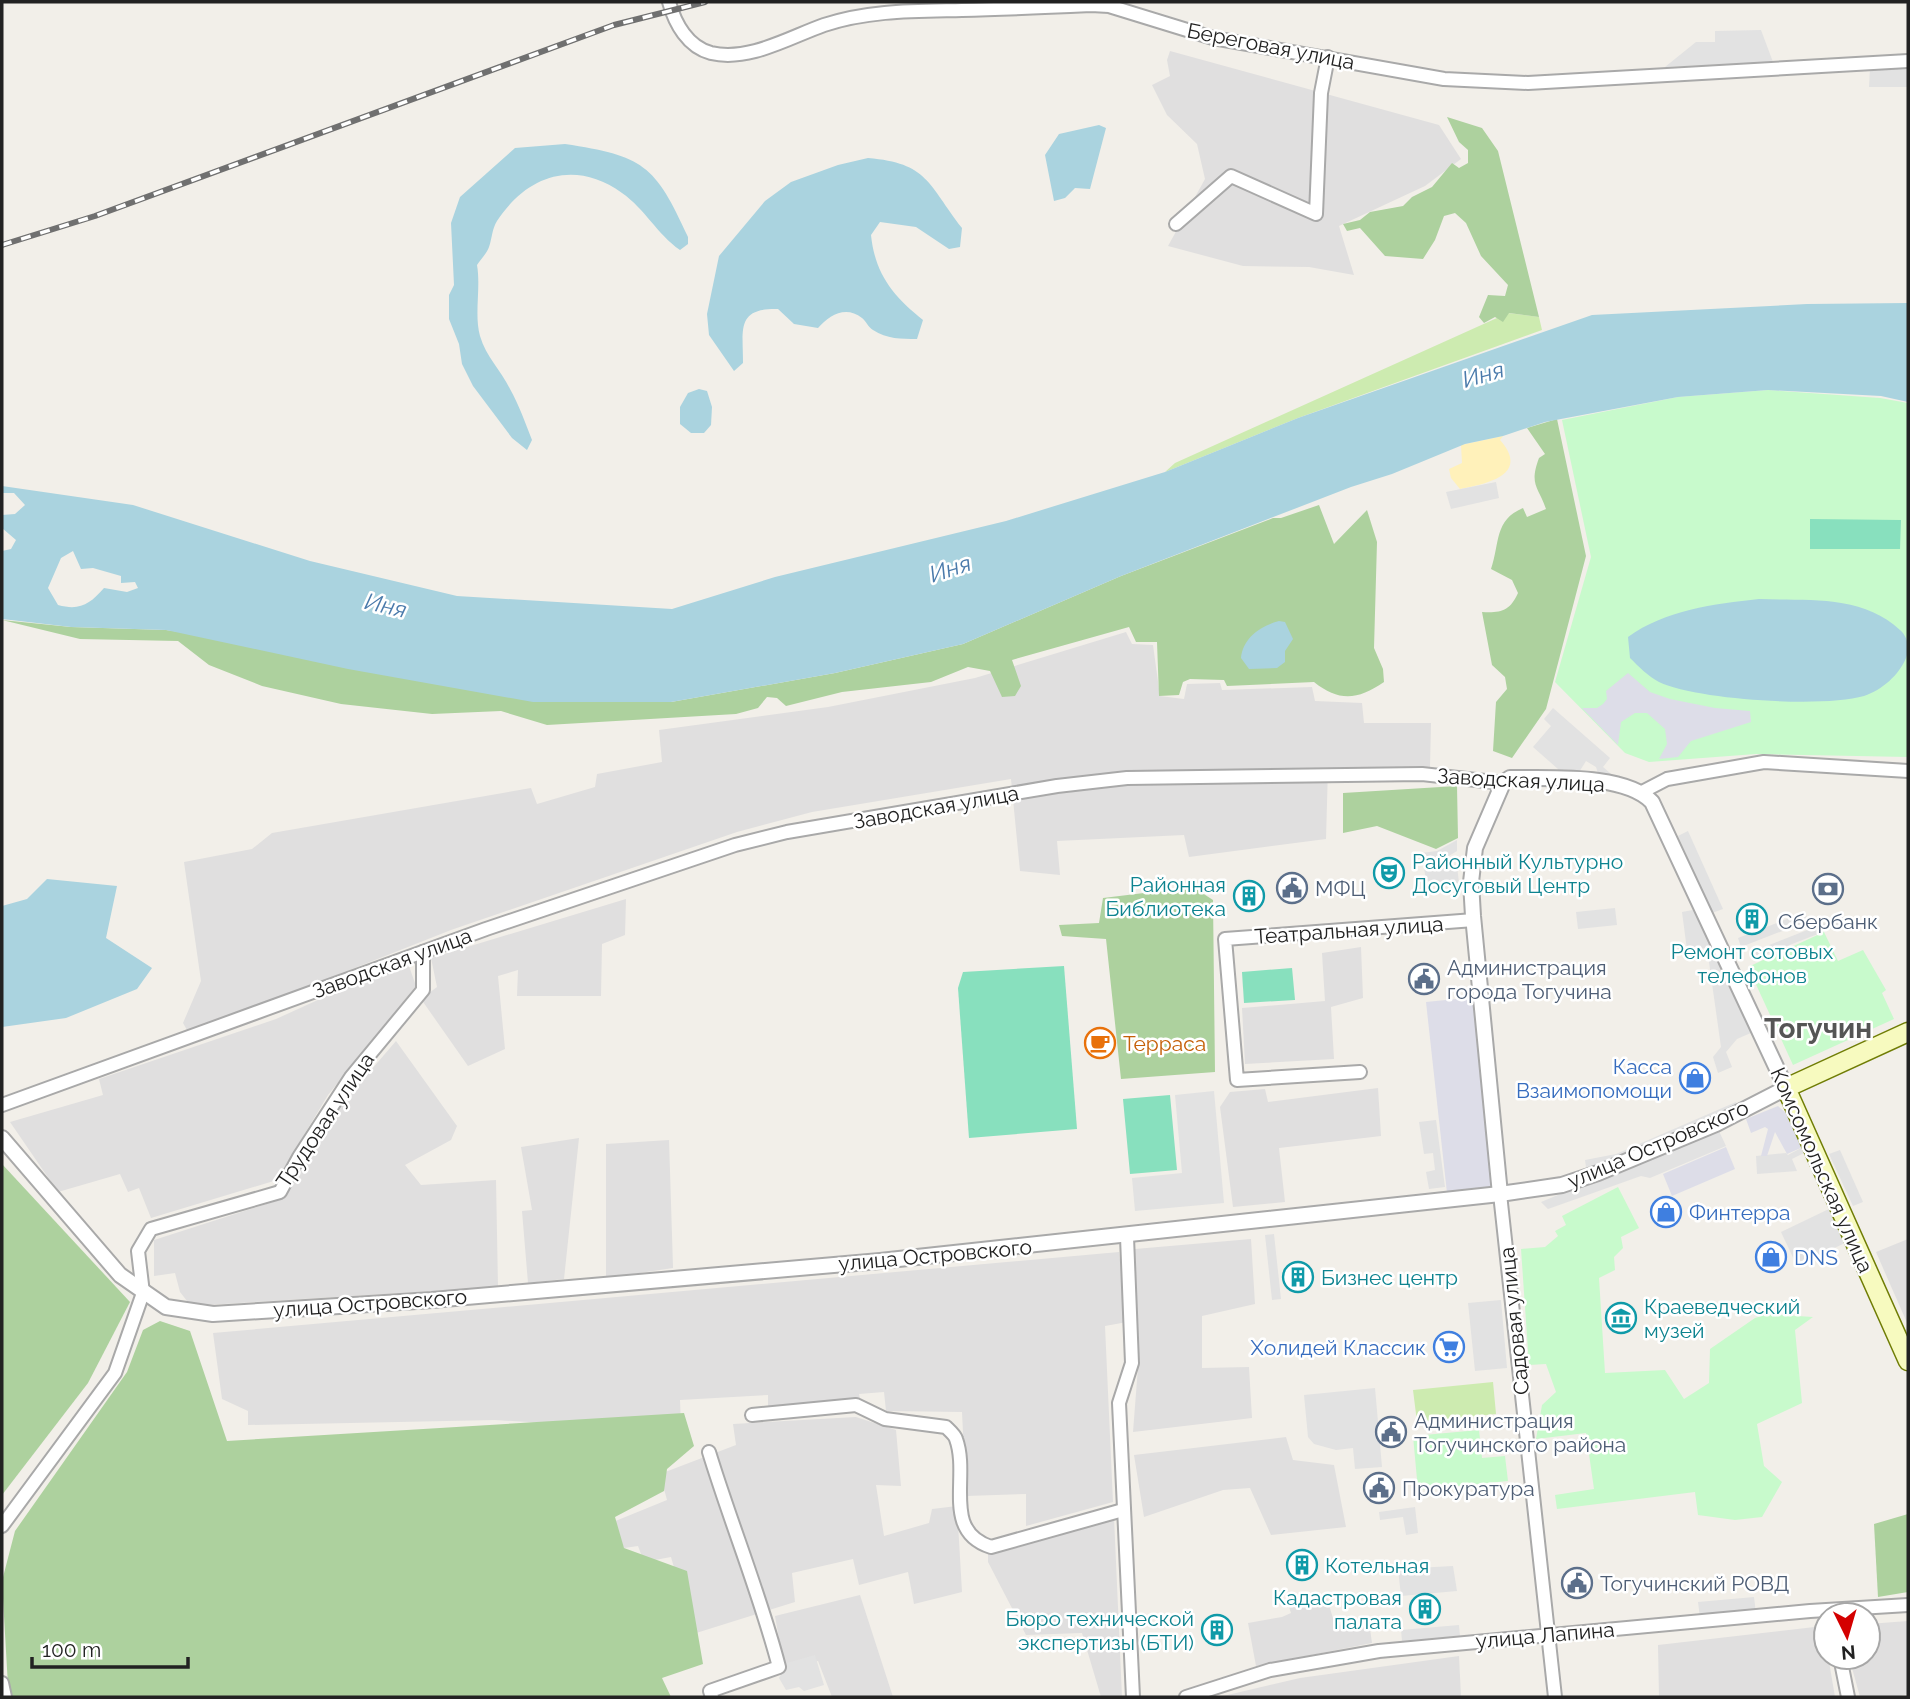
<svg xmlns="http://www.w3.org/2000/svg" width="1910" height="1699" font-family="Raleway,sans-serif">
  <rect width="100%" height="100%" fill="#f2efe9"/>
  <g fill="#e0dfdf">
    <polygon points="1170,51 1439,125 1461,159 1425,186 1339,226 1354,275 1309,267 1243,266 1168,246 1205,179 1197,144 1167,115 1152,85 1170,76 1167,60"/>
    <polygon points="1126,632 1132,644 1153,645 1160,696 1184,699 1187,684 1220,683 1222,690 1312,687 1315,701 1362,703 1364,723 1431,723 1430,767 1328,768 1326,839 1189,857 1184,835 1057,841 1060,875 1020,871 1011,779 812,812 737,832 451,930 261,1005 187,1030 183,1023 201,981 184,862 252,849 272,833 531,788 537,804 595,787 597,774 662,762 659,730 828,707 975,678"/>
    <polygon points="626,899 625,935 602,944 601,996 517,996 518,970 498,976 505,1049 468,1066 421,999 437,987 431,958"/>
    <polygon points="1361,947 1363,998 1331,1007 1334,1059 1245,1064 1242,1008 1325,1001 1322,953"/>
    <polygon points="409,966 416,986 328,1095 277,1180 151,1218 139,1188 128,1192 120,1174 58,1192 10,1122 103,1095 99,1079 276,1019 353,984"/>
    <polygon points="396,1041 457,1126 451,1140 405,1165 421,1185 496,1180 498,1287 191,1306 180,1292 175,1273 154,1276 154,1240 285,1198 335,1112"/>
    <polygon points="1378,1088 1381,1136 1279,1148 1285,1202 1233,1207 1220,1107 1230,1092 1265,1089 1268,1102"/>
    <polygon points="579,1138 564,1279 528,1283 522,1211 532,1210 521,1147"/>
    <polygon points="669,1140 673,1268 606,1278 606,1144"/>
    <polygon points="1251,1239 1255,1304 1202,1316 1202,1368 1249,1367 1252,1418 1133,1432 1139,1354 1135,1249"/>
    <polygon points="1908,1239 1908,1325 1876,1252"/>
    <polygon points="1119,1252 1127,1322 1105,1326 1113,1502 1026,1526 1026,1494 966,1496 962,1412 886,1411 884,1392 859,1394 860,1399 768,1407 768,1395 680,1400 681,1426 644,1429 495,1420 248,1425 248,1411 222,1399 213,1333"/>
    <polygon points="856,1417 896,1430 901,1486 876,1485 884,1536 929,1523 932,1509 957,1506 962,1592 914,1604 908,1572 859,1585 853,1559 792,1573 795,1602 693,1634 671,1557 644,1562 638,1546 624,1548 613,1522 667,1500 660,1474 736,1445 733,1424"/>
    <polygon points="1286,1437 1293,1460 1334,1465 1346,1527 1271,1535 1250,1488 1223,1490 1144,1517 1134,1455"/>
    <polygon points="1114,1517 1122,1697 1101,1697 1082,1633 1026,1635 988,1562 988,1552"/>
    <polygon points="860,1595 893,1697 832,1697 818,1661 784,1667 775,1616"/>
    <polygon points="1326,1595 1335,1625 1369,1622 1372,1643 1256,1666 1248,1623 1282,1617 1291,1613 1288,1604"/>
    <polygon points="1908,1621 1908,1694 1896,1697 1860,1697 1849,1657 1868,1657 1868,1624"/>
    <polygon points="1823,1626 1835,1697 1659,1697 1658,1645"/>
    <polygon points="1459,1656 1461,1697 1219,1697 1300,1678"/>
  </g>
  <g fill="#cdebb0">
    <polygon points="1508,313 1539,317 1542,330 1298,418 1165,472 1175,463"/>
    <polygon points="1493,1382 1496,1414 1417,1422 1413,1390"/>
  </g>
  <g fill="#add19e">
    <polygon points="1447,117 1482,128 1498,151 1539,317 1509,313 1503,322 1495,317 1484,323 1479,317 1488,295 1505,296 1508,285 1481,256 1466,223 1455,213 1444,216 1435,240 1423,259 1385,256 1360,228 1347,231 1343,224 1360,220 1370,212 1403,206 1412,197 1432,187 1452,163 1459,168 1468,163 1468,150 1459,142"/>
    <path d="M1557,419L1586,556L1546,709L1512,758L1493,751L1496,702L1507,689L1505,677L1492,665L1482,612C1501,613 1510,611 1518,593L1512,580L1491,569C1500,543 1494,520 1523,508L1527,517L1546,509C1538,486 1529,485 1539,458L1545,454L1527,428Z"/>
    <path d="M1319,505L1334,544L1367,510L1377,542L1374,648L1383,669L1384,682C1358,700 1339,702 1314,682L1227,686L1224,680L1190,679L1183,682L1179,695L1159,696L1157,642H1136L1129,627L1012,660L1021,686L1015,696L1002,697L990,671L968,667L931,682L842,692L786,706L777,698L767,697L758,708L736,714L547,725L501,711L432,714L341,704L262,686L209,665L178,641L80,639L2,620L71,627L166,630L671,702L835,673L963,644L1121,576L1273,518H1281Z"/>
    <polygon points="1457,786 1458,838 1436,849 1377,826 1343,833 1343,793"/>
    <polygon points="1193,887 1213,900 1215,1072 1121,1079 1106,939 1062,936 1059,925 1099,923 1103,898"/>
    <polygon points="2,1164 130,1302 88,1383 2,1495"/>
    <polygon points="160,1321 190,1331 227,1441 684,1413 694,1446 667,1469 664,1491 615,1517 624,1548 687,1571 703,1664 662,1678 671,1697 12,1697 8,1686 2,1581 15,1531 127,1372 143,1330"/>
    <polygon points="1908,1514 1908,1592 1878,1597 1874,1524"/>
  </g>
  <path fill="#fff1ba" d="M1503,436L1500,440C1531,475 1486,484 1460,489L1451,478L1449,469L1462,463L1461,445Z"/>
  <g fill="#c8facc">
    <polygon points="1768,390 1880,398 1908,403 1908,757 1756,754 1649,762 1625,753 1555,682 1591,557 1562,420 1678,397"/>
    <polygon points="1824,932 1838,961 1863,950 1886,990 1882,993 1894,1019 1793,1065 1748,967"/>
    <polygon points="1618,1187 1639,1228 1621,1237 1623,1248 1614,1257 1615,1270 1599,1278 1605,1373 1665,1370 1684,1399 1709,1383 1710,1349 1755,1318 1768,1314 1813,1317 1795,1330 1802,1403 1757,1424 1764,1466 1782,1482 1762,1517 1735,1520 1698,1515 1695,1492 1557,1509 1555,1495 1594,1489 1586,1433 1536,1439 1542,1405 1556,1392 1546,1364 1529,1365 1521,1249 1545,1247 1558,1236 1555,1231 1566,1225 1562,1216"/>
    <polygon points="1479,1430 1482,1458 1505,1456 1508,1481 1418,1490 1413,1436"/>
  </g>
  <g fill="#88e0be">
    <polygon points="1810,519 1901,520 1900,549 1810,549"/>
    <polygon points="1064,966 1077,1129 969,1138 958,988 963,972"/>
    <polygon points="1292,968 1295,1000 1244,1003 1242,972"/>
    <polygon points="1170,1095 1177,1170 1130,1174 1123,1099"/>
  </g>
  <g fill="#e2e2e2">
    <polygon points="1761,30 1773,62 1665,67 1696,42 1715,42 1715,31"/>
    <polygon points="1870,68 1908,68 1908,87 1869,87"/>
    <polygon points="1496,482 1499,498 1451,509 1446,492"/>
    <polygon points="1553,708 1610,758 1603,767 1618,780 1600,779 1596,767 1586,761 1576,777 1557,775 1558,769 1533,747 1551,726 1544,719"/>
    <polygon points="1688,831 1723,909 1712,913 1678,836"/>
    <polygon points="1457,840 1457,851 1447,857 1448,864 1457,866 1459,883 1426,881 1422,853 1437,851"/>
    <polygon points="1615,908 1617,925 1578,929 1576,912"/>
    <polygon points="1698,909 1753,1032 1737,1039 1726,1052 1732,1067 1718,1073 1713,1057 1721,1047 1707,948 1687,950 1682,912"/>
    <polygon points="1805,912 1808,921 1741,947 1738,938"/>
    <polygon points="1843,916 1846,923 1754,959 1749,953"/>
    <polygon points="1214,1091 1224,1203 1135,1211 1132,1178 1182,1173 1175,1095"/>
    <polygon points="1736,1102 1739,1109 1619,1162 1586,1167 1585,1160 1616,1154"/>
    <polygon points="1436,1120 1445,1187 1429,1189 1426,1172 1435,1170 1433,1153 1424,1154 1419,1122"/>
    <polygon points="1718,1129 1726,1146 1650,1178 1641,1176 1548,1209 1541,1202"/>
    <polygon points="1801,1148 1804,1153 1792,1159 1797,1171 1757,1174 1756,1156 1786,1153 1788,1155"/>
    <polygon points="1840,1150 1863,1202 1853,1206 1829,1154"/>
    <polygon points="1831,1208 1847,1242 1797,1266 1781,1232"/>
    <polygon points="1274,1234 1281,1299 1272,1300 1265,1235"/>
    <polygon points="1501,1300 1507,1368 1475,1371 1468,1303"/>
    <polygon points="1375,1388 1382,1467 1355,1469 1353,1448 1336,1450 1314,1444 1308,1437 1304,1395"/>
    <polygon points="1415,1507 1418,1533 1406,1535 1403,1517 1380,1520 1379,1512"/>
    <polygon points="1453,1566 1457,1591 1401,1596 1398,1569"/>
    <polygon points="1754,1597 1756,1613 1700,1618 1698,1602"/>
    <polygon points="1459,1625 1460,1636 1402,1641 1401,1630"/>
    <polygon points="815,1655 824,1685 804,1691 799,1687 786,1690 779,1678 787,1663"/>
  </g>
  <g fill="#dddde8">
    <polygon points="1628,673 1650,692 1670,699 1715,708 1750,711 1751,722 1691,741 1678,757 1659,759 1667,744 1665,729 1647,713 1635,713 1621,722 1618,745 1582,708 1597,708 1603,704 1607,699 1606,691"/>
    <polygon points="1475,997 1496,1188 1447,1193 1426,1002"/>
    <polygon points="1778,1106 1789,1116 1803,1147 1787,1154 1775,1132 1767,1156 1761,1156 1768,1129 1765,1127 1751,1133 1746,1119"/>
    <polygon points="1726,1147 1735,1169 1672,1196 1663,1174"/>
  </g>
  <g fill="#aad3df" fill-rule="evenodd">
    <polygon points="1099,125 1106,128 1090,189 1075,188 1065,198 1054,201 1045,155 1059,134"/>
    <path d="M565,144C643,156 655,164 688,237V244L680,250C657,234 645,209 622,193C575,159 527,175 497,221C492,229 492,238 489,247C487,253 481,259 477,265C481,288 474,314 480,336C486,357 501,370 510,389C519,405 525,422 532,440L527,450L512,438L473,386L462,364L459,344L449,319V295L454,285L451,223L460,197L515,148Z"/>
    <path d="M868,158C928,163 928,184 962,228L960,247L949,249L916,227L880,222L871,235C875,274 893,296 923,320L917,339C901,339 887,339 873,330C868,327 866,321 862,318C846,305 829,315 818,328L794,324L778,309C736,308 743,329 743,363L734,371L709,335L707,314L719,256L765,201L791,182L838,165Z"/>
    <path d="M1908,303V402L1881,396L1768,390L1678,397L1545,422L1503,436L1465,444L1392,474L1351,487L1121,576L963,644L835,673L671,702H533L348,669L166,630L71,627L2,619V551L11,549L16,540L2,528V515L15,514L25,505L14,493H2V486L133,505L310,561L457,596L672,609L775,577L1006,521L1165,472L1298,418L1592,315L1807,304ZM73,551L81,569L93,568L121,576V583L135,582L138,588L127,592L104,588C90,604 80,611 58,605L48,588L61,558Z"/>
    <polygon points="699,389 707,391 712,407 711,425 704,433 691,433 680,424 680,407 688,393"/>
    <path d="M1759,599C1807,601 1862,594 1900,630C1908,637 1910,648 1906,658C1899,675 1882,690 1864,696C1823,708 1697,700 1659,682C1649,677 1638,666 1630,658L1628,637C1665,610 1714,604 1759,599Z"/>
    <path d="M1279,621L1285,622L1293,639L1285,651V662L1277,668L1249,669L1241,658C1243,638 1260,626 1279,621Z"/>
    <polygon points="47,879 117,886 106,938 152,968 137,989 66,1018 2,1027 2,906 27,899"/>
  </g>
  <g fill="none" stroke-linecap="round" stroke-linejoin="round">
    <g stroke="#a9a9a9" stroke-width="16">
      <g id="minor">
        <path d="M669,2C675,24 688,47 711,53C749,62 790,37 824,25C869,10 916,11 962,10C1005,9 1048,7 1091,5L1109,6L1213,38L1444,79L1528,83L1908,61"/>
        <polyline points="1176,224 1231,176 1316,214 1321,93 1328,57"/>
        <polyline points="1642,792 1667,779 1764,762 1908,771"/>
        <polyline points="1360,1072 1237,1080 1225,939 1474,920"/>
        <polyline points="2,1105 486,929 735,845 787,832 1057,786 1127,778 1422,774 1503,783"/>
        <polyline points="1500,1194 1555,1697"/>
        <polyline points="1127,1237 1132,1363 1119,1403 1133,1697"/>
        <path d="M752,1415L856,1405L885,1419L946,1427C949,1430 955,1435 956,1439C970,1477 941,1531 991,1547L1123,1510"/>
        <path d="M709,1452C731,1524 760,1594 779,1667L710,1691L712,1697"/>
        <polyline points="2,1526 115,1373 143,1293 138,1251 151,1229 280,1192 299,1157 351,1077 423,990 423,952"/>
        <polyline points="1840,1657 1848,1697"/>
        <polyline points="2,1683 5,1697"/>
        <polyline points="1186,1697 1270,1670 1379,1651 1810,1611 1908,1605"/>
      </g>
    </g>
    <g stroke="#a9a9a9" stroke-width="18">
      <path id="tertiary" d="M2,1138L120,1275L166,1307L213,1314L432,1300L880,1261L1500,1194L1562,1185L1598,1173L1716,1124L1786,1088L1652,802C1624,773 1549,779 1510,778L1503,783L1475,848L1471,882L1473,916L1500,1194"/>
    </g>
    <g stroke="#707d05" stroke-width="21">
      <polyline id="secondary" points="1908,1032 1786,1088 1908,1361"/>
    </g>
    <use href="#minor" stroke="#fff" stroke-width="12"/>
    <use href="#tertiary" stroke="#fff" stroke-width="14"/>
    <use href="#secondary" stroke="#f7fabf" stroke-width="18"/>
    <g stroke="#707070" stroke-width="6">
      <polyline id="rail" points="2,245 95,216 614,25 705,2"/>
    </g>
    <use href="#rail" stroke="#fff" stroke-width="3.5" stroke-dasharray="10" stroke-linecap="butt"/>
  </g>
  <defs>
    <g id="theatre-ring" transform="scale(1.575)"><circle r="9.5" fill="#fff" stroke="#0f9aa8" stroke-width="1.5"/><path d="M-5-5.5Q0-4 5-5.5V0Q5 5 0 6Q-5 5-5 0ZM-3.3-2.5H-1v1.5H-3.3ZM1-2.5H3.3v1.5H1ZM-2.8 1Q0 5.5 2.8 1Z" fill="#0f9aa8"/></g>
    <g id="civic-ring" transform="scale(1.575)"><circle r="9.5" fill="#fff" stroke="#5c6f8a" stroke-width="1.5"/><path d="M-.6-6.5H3V-4.5H.6V-3L4-1V1h2V6H-6V1h2V-1L-.6-3ZM-1.2 2.5V6h2.4V2.5Z" fill="#5c6f8a"/></g>
    <g id="bank-ring" transform="scale(1.575)"><circle r="9.5" fill="#fff" stroke="#5c6f8a" stroke-width="1.5"/><path d="M-6-4H6V4H-6ZM0-2.3a2.3 2.3 0 1 0 0 4.6a2.3 2.3 0 1 0 0-4.6Z" fill="#5c6f8a"/></g>
    <g id="building-ring" transform="scale(1.575)"><circle r="9.5" fill="#fff" stroke="#0f9aa8" stroke-width="1.5"/><path d="M-4-6H4V6H1V3H-1V6H-4ZM-2.5-4.3h1.7v1.8h-1.7ZM.8-4.3h1.7v1.8H.8ZM-2.5-1h1.7V.8h-1.7ZM.8-1h1.7V.8H.8Z" fill="#0f9aa8"/></g>
    <g id="cafe-ring" transform="scale(1.575)"><circle r="9.5" fill="#fff" stroke="#e8710a" stroke-width="1.5"/><path d="M-5.5-4.5H6V0H3Q3 3.5 0 3.5H-2.5Q-5.5 3.5-5.5 0ZM3-3.2v2h1.7v-2ZM-6 4.5H4V6H-6Z" fill="#e8710a"/></g>
    <g id="shop-ring" transform="scale(1.575)"><circle r="9.5" fill="#fff" stroke="#3f7fe0" stroke-width="1.5"/><path d="M-5-2.5h2.3a2.7 3.5 0 0 1 5.4 0H5L5.5 6h-11ZM-1.5-2.5h3a1.5 2.3 0 0 0-3 0Z" fill="#3f7fe0"/></g>
    <g id="museum-ring" transform="scale(1.575)"><circle r="9.5" fill="#fff" stroke="#0f9aa8" stroke-width="1.5"/><path d="M0-6L6-3V-2H-6V-3ZM-5-1h2V3h-2ZM-1-1h2V3h-2ZM3-1h2V3H3ZM-6 4H6V6H-6Z" fill="#0f9aa8"/></g>
    <g id="supermarket-ring" transform="scale(1.575)"><circle r="9.5" fill="#fff" stroke="#3f7fe0" stroke-width="1.5"/><path d="M-6-5.5h2.5l.6 2H6L4.5 2H-2.5L-4.4-4H-6ZM-1.5 3.2a1.3 1.3 0 1 0 .1 0ZM3 3.2a1.3 1.3 0 1 0 .1 0Z" fill="#3f7fe0"/></g>
  </defs>
  <g fill-rule="evenodd">
    <use href="#theatre-ring" x="1389" y="873"/>
    <use href="#civic-ring" x="1292" y="888"/>
    <use href="#bank-ring" x="1828" y="889"/>
    <use href="#building-ring" x="1249" y="896"/>
    <use href="#building-ring" x="1752" y="919"/>
    <use href="#civic-ring" x="1424" y="979"/>
    <use href="#cafe-ring" x="1100" y="1043"/>
    <use href="#shop-ring" x="1695" y="1078"/>
    <use href="#shop-ring" x="1666" y="1212"/>
    <use href="#shop-ring" x="1771" y="1257"/>
    <use href="#building-ring" x="1298" y="1277"/>
    <use href="#museum-ring" x="1621" y="1318"/>
    <use href="#supermarket-ring" x="1449" y="1347"/>
    <use href="#civic-ring" x="1391" y="1432"/>
    <use href="#civic-ring" x="1379" y="1488"/>
    <use href="#building-ring" x="1302" y="1565"/>
    <use href="#civic-ring" x="1577" y="1583"/>
    <use href="#building-ring" x="1425" y="1609"/>
    <use href="#building-ring" x="1217" y="1630"/>
  </g>
  <g text-anchor="middle" dominant-baseline="central" stroke-width="5" stroke-linejoin="round" paint-order="stroke">
    <g font-size="21" fill="#222" stroke="#fff">
      <text transform="translate(1271 46) rotate(11)">Береговая улица</text>
      <text transform="translate(1521 780) rotate(3)">Заводская улица</text>
      <text transform="translate(936 807) rotate(-10)">Заводская улица</text>
      <text transform="translate(1349 930) rotate(-4)">Театральная улица</text>
      <text transform="translate(392 963) rotate(-20)">Заводская улица</text>
      <text transform="translate(325 1120) rotate(-56)">Трудовая улица</text>
      <text transform="translate(1658 1144) rotate(-23)">улица Островского</text>
      <text transform="translate(1822 1170) rotate(66)">Комсомольская улица</text>
      <text transform="translate(935 1255) rotate(-5)">улица Островского</text>
      <text transform="translate(370 1303) rotate(-4)">улица Островского</text>
      <text transform="translate(1514 1321) rotate(-96)">Садовая улица</text>
      <text transform="translate(1545 1635) rotate(-5)">улица Лапина</text>
    </g>
    <g font-size="21" fill="#0d838f" stroke="#fff" text-anchor="start">
      <text x="1412" y="861">Районный Культурно<tspan x="1412" dy="24">Досуговый Центр</tspan></text>
      <text x="1226" y="884" text-anchor="end">Районная<tspan x="1226" dy="24">Библиотека</tspan></text>
      <text x="1752" y="951" text-anchor="middle">Ремонт сотовых<tspan x="1752" dy="24">телефонов</tspan></text>
      <text x="1321" y="1277">Бизнес центр</text>
      <text x="1644" y="1306">Краеведческий<tspan x="1644" dy="24">музей</tspan></text>
      <text x="1325" y="1565">Котельная</text>
      <text x="1402" y="1597" text-anchor="end">Кадастровая<tspan x="1402" dy="24">палата</tspan></text>
      <text x="1194" y="1618" text-anchor="end">Бюро технической<tspan x="1194" dy="24">экспертизы (БТИ)</tspan></text>
    </g>
    <g font-size="21" fill="#4e5e75" stroke="#fff" text-anchor="start">
      <text x="1315" y="888">МФЦ</text>
      <text x="1828" y="921" text-anchor="middle">Сбербанк</text>
      <text x="1447" y="967">Администрация<tspan x="1447" dy="24">города Тогучина</tspan></text>
      <text x="1414" y="1420">Администрация<tspan x="1414" dy="24">Тогучинского района</tspan></text>
      <text x="1402" y="1488">Прокуратура</text>
      <text x="1600" y="1583">Тогучинский РОВД</text>
    </g>
    <g font-size="21" fill="#c56008" stroke="#fff" text-anchor="start">
      <text x="1123" y="1043">Терраса</text>
    </g>
    <g font-size="21" fill="#366cbe" stroke="#fff" text-anchor="end">
      <text x="1672" y="1066">Касса<tspan x="1672" dy="24">Взаимопомощи</tspan></text>
      <text x="1689" y="1212" text-anchor="start">Финтерра</text>
      <text x="1794" y="1257" text-anchor="start">DNS</text>
      <text x="1426" y="1347">Холидей Классик</text>
    </g>
    <g font-size="23" font-style="italic" fill="#4a7aab" stroke="#fff">
      <text transform="translate(1483 374) rotate(-16)">Иня</text>
      <text transform="translate(950 568) rotate(-18)">Иня</text>
      <text transform="translate(386 605) rotate(13)">Иня</text>
    </g>
    <g font-size="28" font-weight="bold" fill="#555" stroke="#fff">
      <text x="1818" y="1028">Тогучин</text>
    </g>
  </g>
  <rect width="1910" height="1699" fill="none" stroke="#222222" stroke-width="7"/>
  <g transform="translate(1847 1636) rotate(175)"><circle r="33" fill="#ffffff" stroke="#a7a7a7" stroke-width="2"/>
  <path d="M0-5L12 26L0 18L-12 26Z" fill="#d40000"/>
  <text y="-10" font-size="19" font-weight="bold" text-anchor="middle" fill="#222222">N</text>
  </g>
  <path d="M32 1657v10h156v-10" fill="none" stroke="#222222" stroke-width="3.5"/>
  <text x="42" y="1657" font-size="21" fill="#222222" stroke="#ffffff" stroke-width="5" paint-order="stroke">100 m</text>
</svg>
